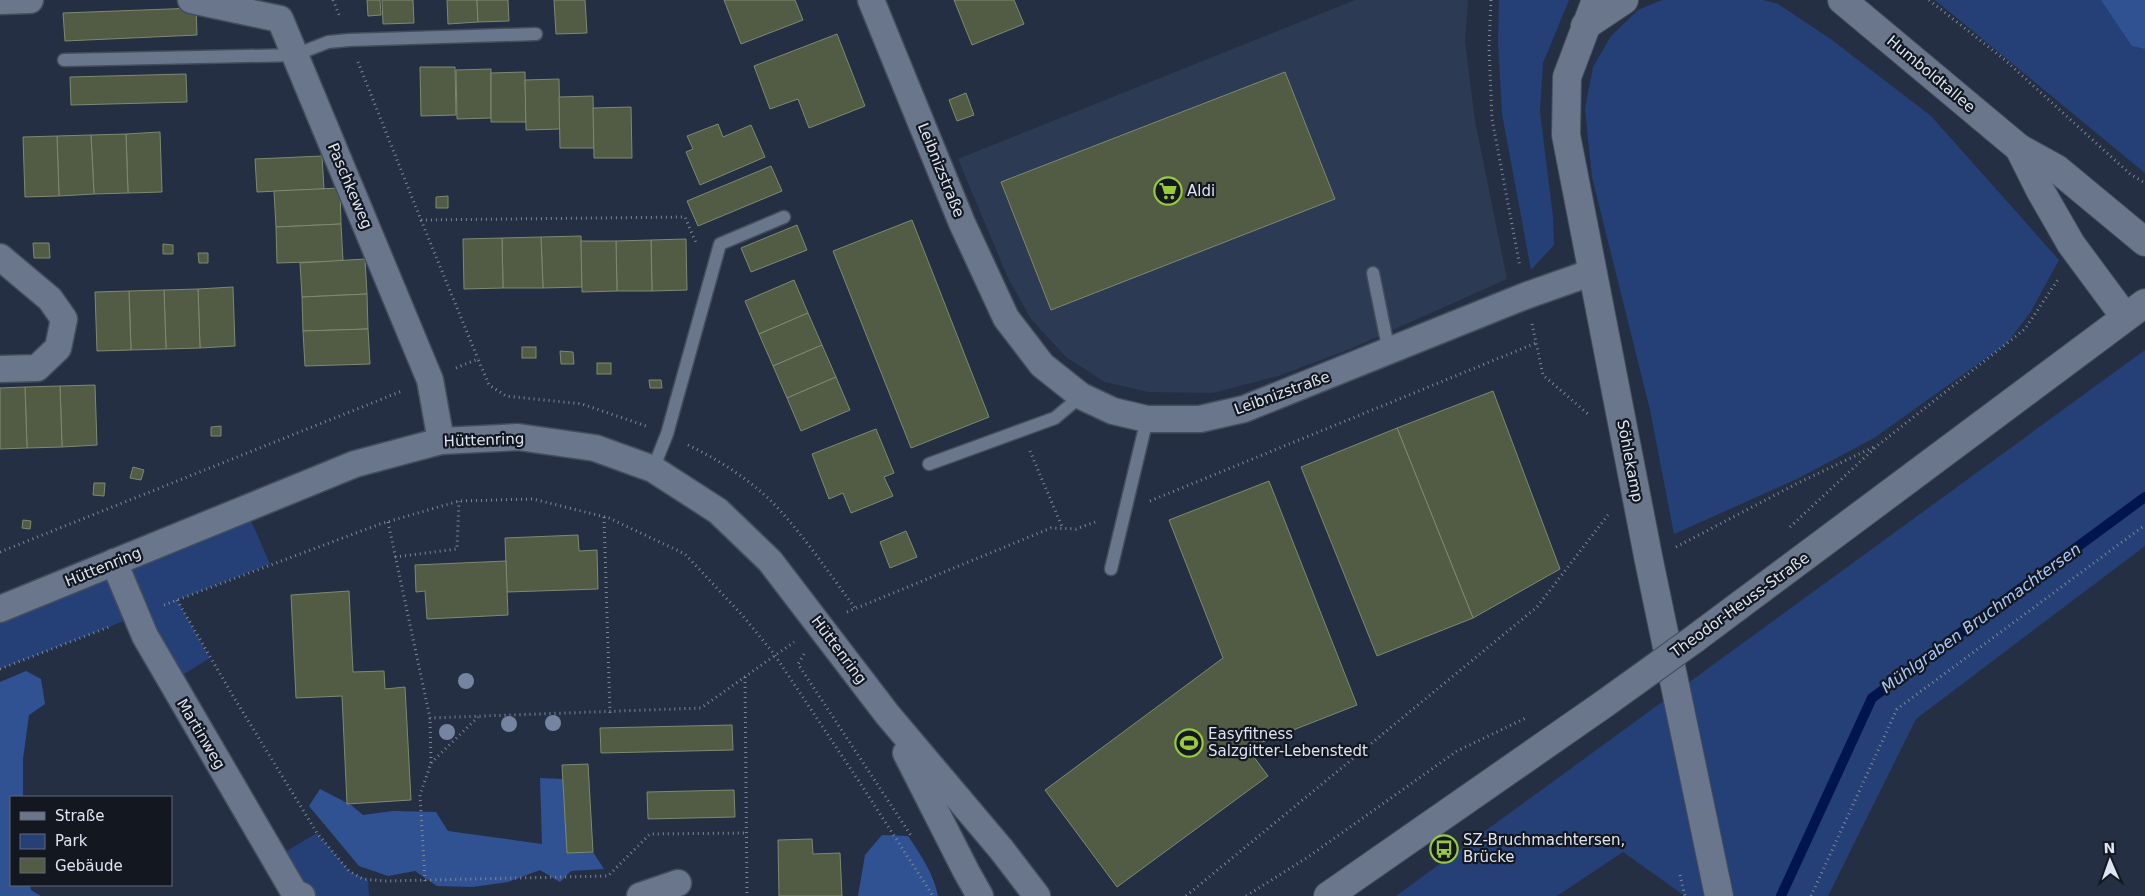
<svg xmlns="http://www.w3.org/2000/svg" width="2145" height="896" font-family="'DejaVu Sans',sans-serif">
  <rect width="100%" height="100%" fill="#252f43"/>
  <polygon fill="#2d3a53" points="1355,0 1468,0 1465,41 1475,121 1507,279 1350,349 1278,376 1213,393 1148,392 1105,382 1066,357 1031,319 1008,278 958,159"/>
  <g fill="#244076">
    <polygon points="1499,0 1569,0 1543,63 1540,112 1553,217 1554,245 1531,270 1502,114 1498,43"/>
    <polygon points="1662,0 1763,0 1778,4 1832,40 1931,116 2059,260 2030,313 2006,344 1874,438 1797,479 1674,534 1650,410 1592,177 1585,109 1593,67 1611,36 1638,10"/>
    <polygon points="1935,0 2145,0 2145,173"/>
    <polygon points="2145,350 2145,546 1916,719 1828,896 1685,896 1623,852 1557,896 1396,896"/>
    <polygon points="246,509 270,564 177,600 210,658 171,682 137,616 0,669 0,609"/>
    <polygon points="317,833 349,871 368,880 369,896 302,896 275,858"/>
  </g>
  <g fill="#315292">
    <polygon points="2101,0 2145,0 2145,49 2132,46"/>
    <polygon points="26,671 41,679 45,704 29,715 23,759 23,797 11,797 11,885 30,885 31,890 41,896 0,896 0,682"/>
    <polygon points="540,778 563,779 567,853 593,852 604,869 571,871 560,882 540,870 508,882 473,887 437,886 415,871 388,876 359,866 309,806 320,789 351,805 363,815 393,811 436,812 448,831 542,844"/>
    <path d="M882,835L908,836C920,854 934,874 938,896H858L865,855Z"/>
  </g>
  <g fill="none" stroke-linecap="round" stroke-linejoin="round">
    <polyline stroke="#00144e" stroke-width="10" points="1781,896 1872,698 2145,497"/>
  </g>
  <g fill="#525c45" stroke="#7e8970">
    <polygon points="367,0 380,0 381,15 368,16"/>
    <polygon points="382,0 413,0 414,23 383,24"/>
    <polygon points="447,0 477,0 478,22 448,24"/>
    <polygon points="477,0 508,0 509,21 478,22"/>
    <polygon points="554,0 585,0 587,33 556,34"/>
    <polygon points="724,0 795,0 803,20 741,44"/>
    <polygon points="954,0 1014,0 1024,24 972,45"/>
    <polygon points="196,8 197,35 65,41 63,13"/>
    <polygon points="837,34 865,106 809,128 798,99 770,109 754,66"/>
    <polygon points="420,67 455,67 456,115 421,116"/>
    <polygon points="491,69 491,118 457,119 456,70"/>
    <polygon points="525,72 526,122 491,122 491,73"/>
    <polygon points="1285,72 1335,199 1051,310 1001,182"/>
    <polygon points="186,74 187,102 71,105 70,77"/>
    <polygon points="559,79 560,129 526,130 525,80"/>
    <polygon points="966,93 974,115 957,121 949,100"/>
    <polygon points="593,96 594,148 560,148 559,97"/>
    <polygon points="631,107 632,158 594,158 593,108"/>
    <polygon points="718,124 723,137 751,125 765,157 700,185 686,152 693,149 687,136"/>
    <polygon points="160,132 162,192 128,193 126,134"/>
    <polygon points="126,134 128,193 94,194 91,135"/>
    <polygon points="91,135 94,194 59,196 57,136"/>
    <polygon points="57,136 59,196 25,197 23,137"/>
    <polygon points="322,156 324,189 257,192 255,159"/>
    <polygon points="771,166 782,191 698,226 687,201"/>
    <polygon points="340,188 341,224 276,227 274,191"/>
    <polygon points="448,196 448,208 436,208 436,197"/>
    <polygon points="912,220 989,417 911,448 833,251"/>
    <polygon points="341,224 343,261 277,263 276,227"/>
    <polygon points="797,225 807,250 751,272 741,248"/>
    <polygon points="581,236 582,287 543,288 541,237"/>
    <polygon points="541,237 543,288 503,288 502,238"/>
    <polygon points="502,238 503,288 464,289 463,239"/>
    <polygon points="686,239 687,290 652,291 651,240"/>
    <polygon points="651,240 652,291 617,291 616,241"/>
    <polygon points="581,241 616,241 617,291 582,292"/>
    <polygon points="33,243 49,243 50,258 34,258"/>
    <polygon points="163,244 173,245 173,254 163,254"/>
    <polygon points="198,253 208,253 208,263 199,263"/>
    <polygon points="365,259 367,294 302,297 300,263"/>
    <polygon points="794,280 808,313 759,334 745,301"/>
    <polygon points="233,287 235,346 200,348 198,289"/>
    <polygon points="198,289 200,348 166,349 164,290"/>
    <polygon points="164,290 166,349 131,350 129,291"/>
    <polygon points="129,291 131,350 97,351 95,292"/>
    <polygon points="367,294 368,329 303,331 302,297"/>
    <polygon points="808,313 822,345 773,366 759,334"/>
    <polygon points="368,329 370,364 305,366 303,331"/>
    <polygon points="822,345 836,377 787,398 773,366"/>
    <rect x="522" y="347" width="14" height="11"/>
    <polygon points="560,351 573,352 574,364 561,364"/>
    <rect x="597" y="363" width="14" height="11"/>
    <polygon points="836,377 850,410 801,431 787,398"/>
    <polygon points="649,380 661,380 662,388 650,388"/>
    <polygon points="95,385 97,445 62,447 60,386"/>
    <polygon points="60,386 62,447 27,448 25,387"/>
    <polygon points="25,387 27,448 0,449 0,388"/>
    <polygon points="1493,391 1560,569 1473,618 1397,428"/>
    <polygon points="221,426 221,436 211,436 211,427"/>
    <polygon points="1397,428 1473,618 1377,656 1301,467"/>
    <polygon points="876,429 894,473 884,477 893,496 851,513 843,493 829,499 812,454"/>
    <polygon points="133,467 144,470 141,480 130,478"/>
    <polygon points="1269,481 1357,705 1260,743 1259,740 1248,749 1268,776 1117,887 1045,790 1223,658 1169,520"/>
    <polygon points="94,483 105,483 104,496 93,495"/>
    <polygon points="23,520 31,521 30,529 22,528"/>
    <polygon points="906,531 917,557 890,568 880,542"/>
    <polygon points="578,535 579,551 597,550 598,589 507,592 505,538"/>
    <polygon points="506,561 508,615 427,619 425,591 416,592 415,565"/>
    <polygon points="349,591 353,672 384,671 385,689 405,687 411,800 347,804 342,696 296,698 291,595"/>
    <polygon points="732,725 733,750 601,753 600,728"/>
    <polygon points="588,764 593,852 567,853 562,765"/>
    <polygon points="734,790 735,817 648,819 647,792"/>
    <polygon points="812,839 813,854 840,853 842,896 779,896 778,840"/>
  </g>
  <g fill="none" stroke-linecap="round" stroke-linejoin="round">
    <g stroke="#434d5d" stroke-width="15">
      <g id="service">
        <polyline points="64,60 295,55 328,42 349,40 536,34"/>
        <polyline points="1373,273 1389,352"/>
        <polyline points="929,464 1055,418 1081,396"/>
        <polyline points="653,469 667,434 720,244 784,217"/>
        <polyline points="1111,569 1147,419"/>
      </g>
    </g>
    <g stroke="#434d5d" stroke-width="29">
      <g id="minor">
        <polyline points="191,0 280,19 430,380 441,441"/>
        <polyline points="871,0 962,223 1006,318 1042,365 1081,396 1113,411 1147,419 1200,419 1244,409 1525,296 1593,272"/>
        <polyline points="0,1 30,0"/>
        <polyline points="0,257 50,299 64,319 58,348 37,368 0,369"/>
        <polyline points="114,562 145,636 294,892 302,896"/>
        <polyline points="0,609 355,464 441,441 518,437 595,448 653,469 718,511 770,561 887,714 1001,849 1037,896"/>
        <polyline points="906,753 966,871 980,896"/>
        <polyline points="640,896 678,883"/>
      </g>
    </g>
    <g stroke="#434d5d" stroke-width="30">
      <g id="tertiary">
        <polyline points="1596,0 1567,77 1566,135 1649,561 1719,896"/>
        <polyline points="1842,0 2019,148 2057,169 2145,242"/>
        <polyline points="1585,26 1624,0"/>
        <polyline points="2019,148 2040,190 2071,244 2125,317"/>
        <polyline points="1693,640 2145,303"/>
        <polyline points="1328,896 1604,704"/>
      </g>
    </g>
    <g stroke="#7e8797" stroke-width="3" stroke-dasharray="1 4" stroke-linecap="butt">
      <polyline points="333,0 340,17"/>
      <polyline points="1491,0 1489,47 1492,119 1520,267"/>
      <polyline points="1929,0 2005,60 2130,174 2145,183"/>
      <polyline points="358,62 421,220 685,217 696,243"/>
      <polyline points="421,220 478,359"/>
      <polyline points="1532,324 1543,375 1588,414"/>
      <polyline points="456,368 478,359 489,385 506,396 582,404 646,426"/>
      <path d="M688,445C717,459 746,477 770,500C800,530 829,573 855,608"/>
      <polyline points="1030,451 1063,529"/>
      <polyline points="1150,501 1536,343"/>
      <polyline points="604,517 610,713"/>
      <polyline points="388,522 430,718 701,708 794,642"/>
      <polyline points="1790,527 1877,446 2025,329 2059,278"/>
      <polyline points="1676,547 1798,483 1874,447"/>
      <polyline points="0,552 402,391"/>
      <polyline points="395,557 457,549 459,501"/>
      <polyline points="177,600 233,696 317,833 349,871 363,879 385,881 608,876 650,834 746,833"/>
      <polyline points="164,605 380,524 459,501 533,499 609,518 685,554 743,616 774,654 860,783 933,896"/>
      <polyline points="847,612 1051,528 1076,529 1098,521"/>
      <polyline points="804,654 798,664 912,837"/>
      <polyline points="0,669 109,627"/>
      <polyline points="745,677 747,896"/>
      <polyline points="431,763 478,717"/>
      <polyline points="1680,875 1685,896"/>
      <polyline points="425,881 420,795 431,763 430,718"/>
      <polyline points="1186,896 1537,607 1608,515"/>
      <polyline points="1246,896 1308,857 1457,751 1528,717"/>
      <polyline points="1811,896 1897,709 2145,525"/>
    </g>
    <use href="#service" stroke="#69768c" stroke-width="12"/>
    <use href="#minor" stroke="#69768c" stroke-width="26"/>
    <use href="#tertiary" stroke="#69768c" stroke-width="28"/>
    <g stroke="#434d5d" stroke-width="30" stroke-linecap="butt">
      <polyline id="tertiary-bridge" points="1604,704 1693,640"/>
    </g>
    <use href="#tertiary-bridge" stroke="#69768c" stroke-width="28"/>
  </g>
  <g fill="#7484a1">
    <circle cx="466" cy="681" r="8"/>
    <circle cx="553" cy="723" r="8"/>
    <circle cx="509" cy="724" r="8"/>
    <circle cx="447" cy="732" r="8"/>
  </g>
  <defs>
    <g id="supermarket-ring" transform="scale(1.4375)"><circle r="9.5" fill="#131720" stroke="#98cb37" stroke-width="1.5"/><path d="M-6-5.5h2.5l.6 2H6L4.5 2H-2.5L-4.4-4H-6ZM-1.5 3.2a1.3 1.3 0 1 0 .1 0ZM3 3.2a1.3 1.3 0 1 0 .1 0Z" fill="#98cb37"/></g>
    <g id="stadium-ring" transform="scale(1.4375)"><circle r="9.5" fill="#131720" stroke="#98cb37" stroke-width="1.5"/><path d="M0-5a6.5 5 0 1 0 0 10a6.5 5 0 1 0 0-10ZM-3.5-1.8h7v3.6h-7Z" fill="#98cb37"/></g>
    <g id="bus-ring" transform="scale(1.4375)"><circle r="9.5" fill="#131720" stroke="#98cb37" stroke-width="1.5"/><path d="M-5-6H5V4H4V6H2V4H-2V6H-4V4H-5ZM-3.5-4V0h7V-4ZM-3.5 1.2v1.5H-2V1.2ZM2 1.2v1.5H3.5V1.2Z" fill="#98cb37"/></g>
  </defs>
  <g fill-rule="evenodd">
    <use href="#supermarket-ring" x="1168" y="191"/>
    <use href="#stadium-ring" x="1189" y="743"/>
    <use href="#bus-ring" x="1444" y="849"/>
  </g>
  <g text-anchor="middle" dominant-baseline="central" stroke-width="4.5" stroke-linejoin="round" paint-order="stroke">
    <g font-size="15" fill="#dee5f2" stroke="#131720">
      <text transform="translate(1931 74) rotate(40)">Humboldtallee</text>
      <text transform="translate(941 170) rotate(68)">Leibnizstraße</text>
      <text transform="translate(350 186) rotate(67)">Paschkeweg</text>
      <text transform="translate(1282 393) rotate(-20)">Leibnizstraße</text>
      <text transform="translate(484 440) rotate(-2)">Hüttenring</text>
      <text transform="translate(1630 461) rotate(79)">Söhlekamp</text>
      <text transform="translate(103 567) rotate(-22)">Hüttenring</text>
      <text transform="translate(1740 605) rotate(-36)">Theodor-Heuss-Straße</text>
      <text transform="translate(839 650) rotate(53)">Hüttenring</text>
      <text transform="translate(201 734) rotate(59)">Martinweg</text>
    </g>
    <g font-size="15" fill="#dee5f2" stroke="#131720" text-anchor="start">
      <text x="1187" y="191">Aldi</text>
      <text x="1208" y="734">Easyfitness<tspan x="1208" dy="17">Salzgitter-Lebenstedt</tspan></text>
      <text x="1463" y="840">SZ-Bruchmachtersen,<tspan x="1463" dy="17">Brücke</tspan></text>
    </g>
    <g font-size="16" font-style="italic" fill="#a8c6fd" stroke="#131720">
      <text transform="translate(1981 618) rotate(-36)">Mühlgraben Bruchmachtersen</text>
    </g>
  </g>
  <rect x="10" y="796" width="162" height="90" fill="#131720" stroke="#646974"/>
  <rect x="20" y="812" width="25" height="8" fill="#69768c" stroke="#646974"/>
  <text x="55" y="821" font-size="15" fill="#dee5f2">Straße</text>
  <rect x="20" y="834" width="25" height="15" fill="#244076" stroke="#646974"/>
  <text x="55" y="846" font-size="15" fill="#dee5f2">Park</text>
  <rect x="20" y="858" width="25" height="15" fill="#525c45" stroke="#646974"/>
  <text x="55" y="871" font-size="15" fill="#dee5f2">Gebäude</text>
  <g transform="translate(2110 861) rotate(358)" stroke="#131720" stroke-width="4" paint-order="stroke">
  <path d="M0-4L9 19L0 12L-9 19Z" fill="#dee5f2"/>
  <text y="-8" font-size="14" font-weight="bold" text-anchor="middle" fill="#dee5f2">N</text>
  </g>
</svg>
